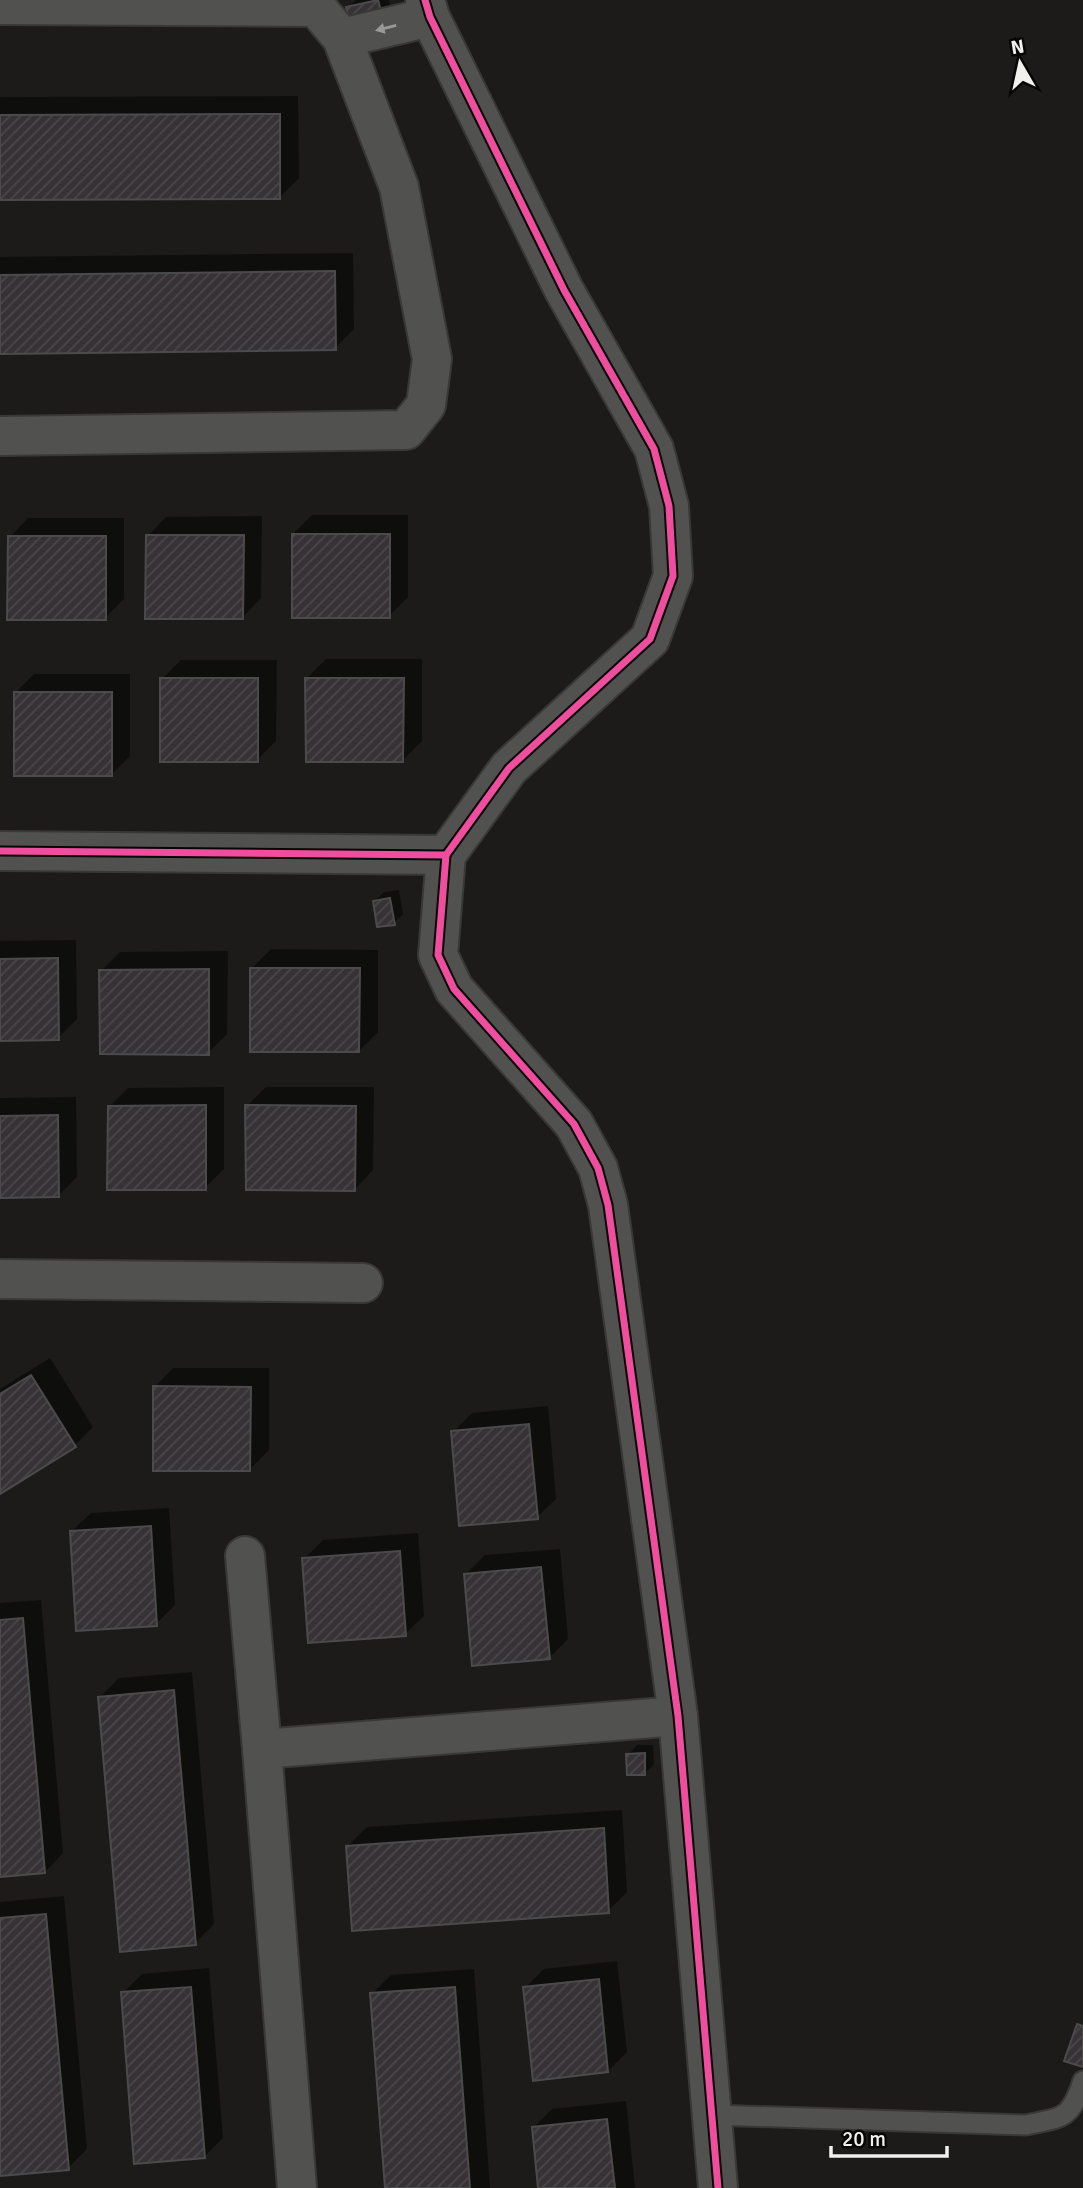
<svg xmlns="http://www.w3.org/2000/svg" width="1083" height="2188" font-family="Signika,sans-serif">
  <defs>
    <pattern id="building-hatch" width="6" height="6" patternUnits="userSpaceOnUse" patternTransform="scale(1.75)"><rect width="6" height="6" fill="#363236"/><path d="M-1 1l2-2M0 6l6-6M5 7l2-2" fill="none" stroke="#4a464a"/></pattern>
  </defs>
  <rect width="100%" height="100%" fill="#1c1b19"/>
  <g fill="#0007">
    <polygon points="356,0 389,0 390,4 381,14 348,8"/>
    <polygon points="298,96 299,178 280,197 0,199 0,97"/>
    <polygon points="353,253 354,329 335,348 0,353 0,257"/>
    <polygon points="312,515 408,515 408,597 389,616 293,534"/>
    <polygon points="262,516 261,598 243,617 148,536 166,517"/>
    <polygon points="28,518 124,518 124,599 105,618 10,537"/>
    <polygon points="326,659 422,659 422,741 403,760 307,678"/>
    <polygon points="181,660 277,660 276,741 257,760 162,679"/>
    <polygon points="34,674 130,674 130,756 111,775 15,693"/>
    <polygon points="399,890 403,914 394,923 375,901 384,892"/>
    <polygon points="76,940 77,1019 58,1038 0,1039 0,941"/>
    <polygon points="271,949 378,950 378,1032 359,1051 252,968"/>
    <polygon points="228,951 227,1034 208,1053 101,971 120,952"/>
    <polygon points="224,1087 224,1169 205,1188 109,1107 128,1088"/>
    <polygon points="266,1087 374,1087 373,1170 355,1189 247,1106"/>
    <polygon points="76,1097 77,1177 58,1196 0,1197 0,1098"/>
    <polygon points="50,1358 93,1427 75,1445 0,1492 0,1389"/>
    <polygon points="173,1368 269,1368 269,1450 250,1469 155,1387"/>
    <polygon points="548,1406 556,1499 537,1517 453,1432 472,1413"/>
    <polygon points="169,1508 175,1605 156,1624 72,1531 91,1513"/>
    <polygon points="418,1533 424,1616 405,1634 304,1559 323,1540"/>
    <polygon points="560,1549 568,1639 549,1658 466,1574 485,1555"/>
    <polygon points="41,1600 63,1853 45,1872 0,1875 0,1603"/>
    <polygon points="192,1672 214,1924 195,1943 100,1697 119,1678"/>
    <polygon points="637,1745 653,1745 654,1764 645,1773 628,1755"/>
    <polygon points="622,1810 627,1892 608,1911 348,1846 367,1827"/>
    <polygon points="64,1896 87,2149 68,2168 0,2174 0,1902"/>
    <polygon points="617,1961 627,2052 608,2071 525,1988 544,1969"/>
    <polygon points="209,1968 223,2138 204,2157 123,1993 142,1974"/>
    <polygon points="474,1969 490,2188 387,2188 372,1994 391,1975"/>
    <polygon points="626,2101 635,2188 540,2188 533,2128 552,2109"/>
  </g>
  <g fill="url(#building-hatch)" stroke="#4c4b4b" stroke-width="2">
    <polygon points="378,0 382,15 350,22 346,7"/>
    <polygon points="280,114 280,199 0,200 0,115"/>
    <polygon points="335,271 336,350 0,354 0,275"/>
    <rect x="292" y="534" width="98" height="84"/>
    <polygon points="146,535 244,535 243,619 145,619"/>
    <polygon points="8,536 106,536 106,620 7,620"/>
    <rect x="160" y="678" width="98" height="84"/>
    <polygon points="305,678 404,678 403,762 306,762"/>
    <rect x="14" y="692" width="98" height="84"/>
    <polygon points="390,898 395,925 377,927 373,901"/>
    <polygon points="58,958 59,1040 0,1041 0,959"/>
    <polygon points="250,968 360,968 359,1052 250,1052"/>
    <polygon points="209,969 209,1055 100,1054 99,970"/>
    <polygon points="206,1105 206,1190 107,1190 108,1106"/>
    <polygon points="245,1105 356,1106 355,1191 246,1190"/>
    <polygon points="58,1115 59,1197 0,1198 0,1116"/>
    <polygon points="31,1375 76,1447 0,1494 0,1394"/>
    <polygon points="153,1386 251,1387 250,1471 153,1471"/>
    <polygon points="529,1424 538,1519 459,1526 451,1431"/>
    <polygon points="151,1526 157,1626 76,1631 70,1531"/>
    <polygon points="400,1551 406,1636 308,1643 302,1558"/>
    <polygon points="541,1567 550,1659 472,1666 464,1574"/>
    <polygon points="23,1618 45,1873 0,1877 0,1620"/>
    <polygon points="174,1690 196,1945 120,1952 98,1697"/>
    <polygon points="645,1753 645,1775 627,1775 626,1754"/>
    <polygon points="604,1828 609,1913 352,1931 346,1846"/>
    <polygon points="46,1914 69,2170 0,2176 0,1918"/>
    <polygon points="599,1979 608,2072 533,2081 523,1987"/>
    <polygon points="191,1987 205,2158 134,2164 121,1992"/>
    <polygon points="455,1987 470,2188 385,2188 370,1993"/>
    <polygon points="1077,2024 1083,2026 1083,2067 1064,2061"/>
    <polygon points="607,2119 615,2188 538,2188 532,2127"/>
  </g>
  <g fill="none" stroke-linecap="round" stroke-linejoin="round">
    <g stroke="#383836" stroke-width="23">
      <path id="lane" d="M712,2115L1026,2125C1063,2117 1070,2120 1083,2081"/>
    </g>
    <g stroke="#383836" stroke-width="42">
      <g id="street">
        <polyline points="0,5 316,7 342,38 399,187 432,359 426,405 406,430 0,436"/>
        <polyline points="342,38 430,17"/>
        <polyline points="0,851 446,855 509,768 650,639 673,576 669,506 654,449 564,290 430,17 425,0"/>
        <polyline points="446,855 438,955 454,989 574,1124 598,1168 608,1205 678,1716 718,2188"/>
        <polyline points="0,1279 363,1283"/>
        <polyline points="245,1556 262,1749"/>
        <polyline points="297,2188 262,1749 678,1716"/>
      </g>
    </g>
    <use href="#lane" stroke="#515150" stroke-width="19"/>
    <use href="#street" stroke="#515150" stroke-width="38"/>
    <g stroke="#070605" stroke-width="11">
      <g id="cycleway">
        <polyline points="0,851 446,855 509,768 650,639 673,576 669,506 654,449 564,290 430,17 425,0"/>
        <polyline points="446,855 438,955 454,989 574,1124 598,1168 608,1205 678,1716 718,2188"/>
      </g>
    </g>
    <use href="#cycleway" stroke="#ef4d9e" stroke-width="7"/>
  </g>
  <defs><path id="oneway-solid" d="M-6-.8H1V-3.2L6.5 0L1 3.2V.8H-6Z" transform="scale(1.75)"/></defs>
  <use fill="#999997" href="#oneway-solid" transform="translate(386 28) rotate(166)"/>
  <g transform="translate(1020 63) rotate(351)" stroke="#070605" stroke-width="5" paint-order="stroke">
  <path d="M0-5L12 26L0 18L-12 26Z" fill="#f1f0ed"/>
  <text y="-10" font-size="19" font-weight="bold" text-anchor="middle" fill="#f1f0ed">N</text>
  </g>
  <path d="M831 2146v10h116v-10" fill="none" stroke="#f1f0ed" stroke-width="3.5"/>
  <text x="842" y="2146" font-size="21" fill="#f1f0ed" stroke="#070605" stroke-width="5" paint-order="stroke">20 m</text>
</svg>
